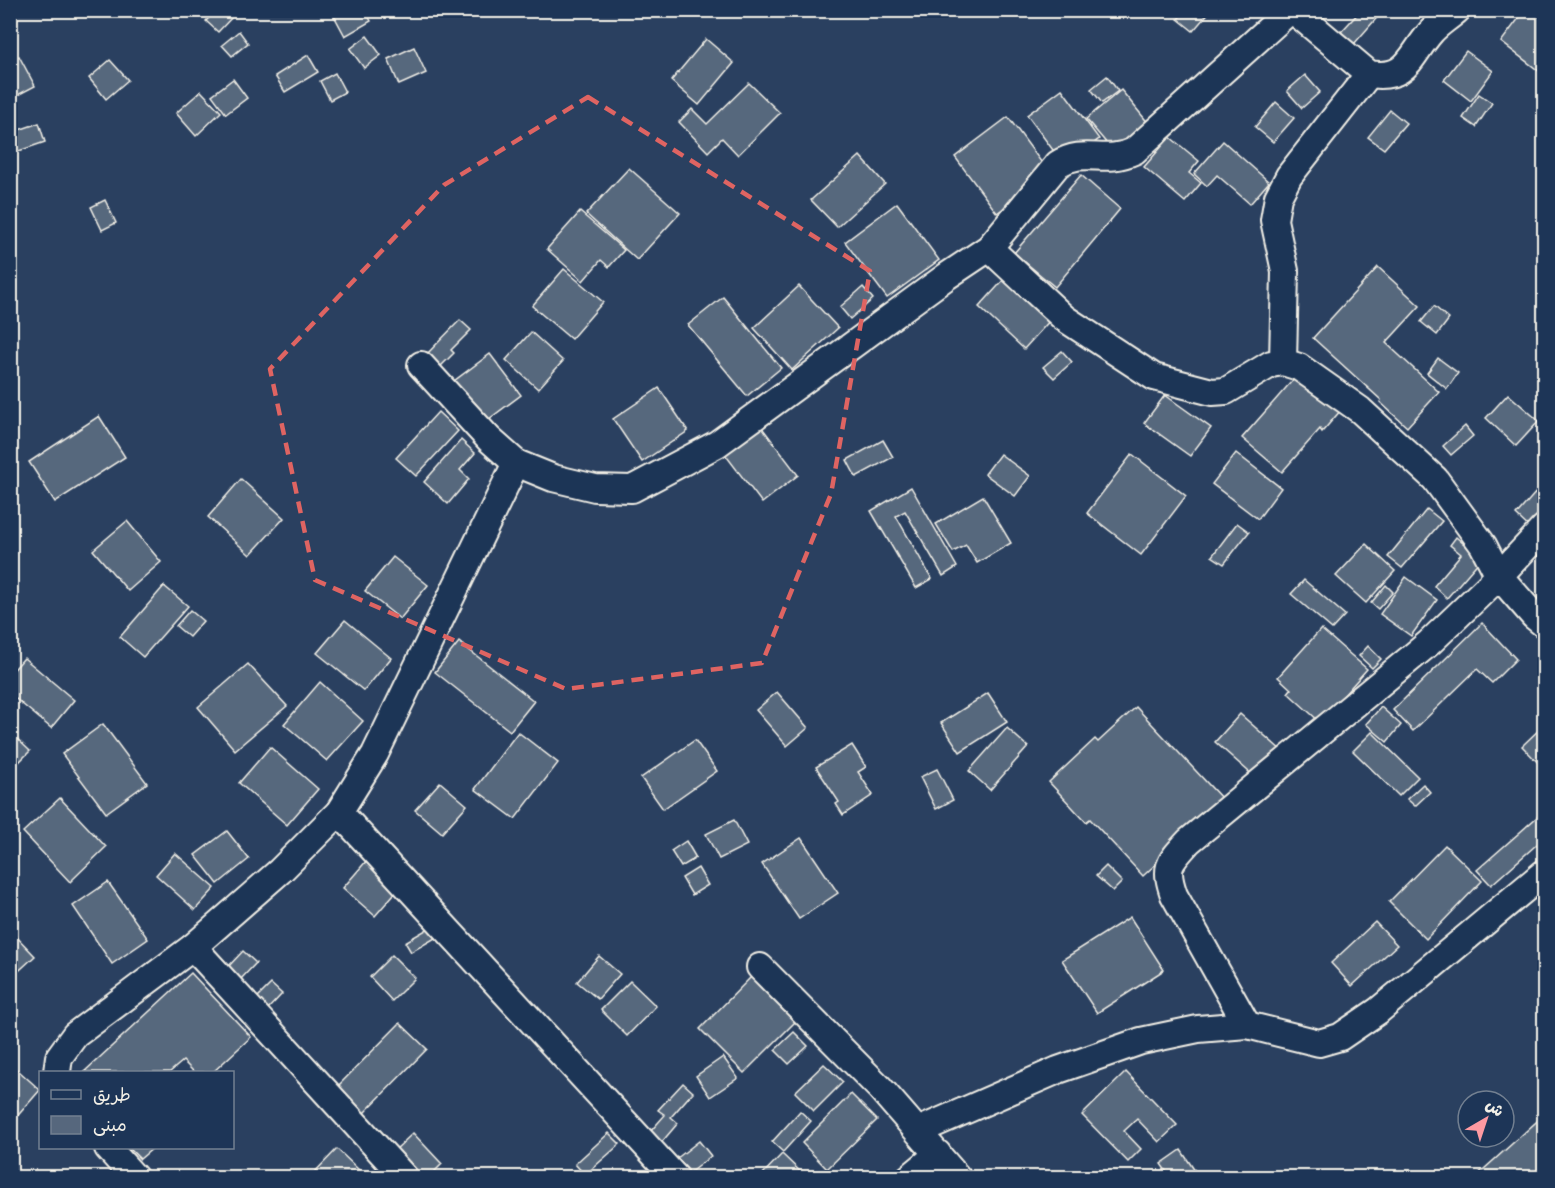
<svg xmlns="http://www.w3.org/2000/svg" width="1555" height="1188" font-family="Kalam,'Playpen Sans Arabic',sans-serif">
  <rect width="100%" height="100%" fill="#2a4060"/>
  <filter id="ink" filterUnits="userSpaceOnUse"><feTurbulence type="fractalNoise" baseFrequency=".0167" numOctaves="2"/><feDisplacementMap in="SourceGraphic" scale="12" xChannelSelector="R" yChannelSelector="G"/><feConvolveMatrix kernelMatrix="1 2 1 2 8 2 1 2 1" color-interpolation-filters="sRGB"/></filter>
  <g filter="url(#ink)">
    <g fill="#56677d" stroke="#f4f1e8" stroke-width="1.5">
      <polygon points="216,10 229,10 234,15 218,32 206,21"/>
      <polygon points="331,10 365,10 371,21 345,36"/>
      <polygon points="1186,10 1211,10 1193,31 1178,19"/>
      <polygon points="1361,10 1378,10 1381,13 1354,44 1341,32"/>
      <polygon points="1525,10 1532,10 1544,20 1544,75 1501,42"/>
      <polygon points="239,31 248,43 232,56 222,45"/>
      <polygon points="367,36 381,55 364,68 350,49"/>
      <polygon points="706,39 734,63 699,105 671,81"/>
      <polygon points="414,47 426,73 399,85 388,59"/>
      <polygon points="1466,51 1493,71 1471,101 1444,80"/>
      <polygon points="308,55 318,72 285,92 275,76"/>
      <polygon points="19,56 35,86 10,99 10,61"/>
      <polygon points="110,60 128,80 106,99 89,78"/>
      <polygon points="335,73 345,92 330,100 320,81"/>
      <polygon points="1305,75 1320,92 1302,108 1287,91"/>
      <polygon points="1107,76 1118,91 1102,103 1091,89"/>
      <polygon points="233,79 247,98 226,114 212,95"/>
      <polygon points="749,83 780,113 738,155 722,138 708,152 679,122 692,109 707,124"/>
      <polygon points="1062,89 1099,139 1064,165 1027,115"/>
      <polygon points="1121,90 1149,124 1114,152 1086,119"/>
      <polygon points="201,91 221,112 196,136 176,113"/>
      <polygon points="1479,94 1492,103 1476,127 1463,118"/>
      <polygon points="1276,102 1294,118 1273,142 1255,127"/>
      <polygon points="1390,110 1406,123 1384,149 1368,137"/>
      <polygon points="1008,117 1050,174 997,213 955,157"/>
      <polygon points="39,123 45,142 10,154 10,133"/>
      <polygon points="1170,137 1199,161 1189,173 1201,183 1185,202 1144,167"/>
      <polygon points="1223,141 1269,182 1250,204 1217,175 1207,186 1194,174"/>
      <polygon points="860,156 885,184 837,227 811,200"/>
      <polygon points="629,168 680,213 637,260 586,214"/>
      <polygon points="1081,175 1120,209 1055,287 1014,253"/>
      <polygon points="105,200 116,223 102,230 91,207"/>
      <polygon points="897,203 939,260 887,298 845,242"/>
      <polygon points="580,212 624,250 609,267 601,260 583,281 547,249"/>
      <polygon points="1378,267 1420,306 1386,343 1439,392 1407,427 1380,402 1381,400 1313,338"/>
      <polygon points="564,269 603,302 571,339 532,306"/>
      <polygon points="1007,276 1053,317 1024,349 979,307"/>
      <polygon points="799,286 838,328 792,370 754,328"/>
      <polygon points="863,287 873,299 850,319 840,307"/>
      <polygon points="723,297 781,368 747,396 688,325"/>
      <polygon points="1434,306 1449,319 1437,335 1421,322"/>
      <polygon points="460,320 471,330 451,350 454,353 438,369 425,356"/>
      <polygon points="531,332 563,361 538,389 506,360"/>
      <polygon points="1062,351 1072,362 1054,378 1043,367"/>
      <polygon points="490,354 521,395 485,422 454,381"/>
      <polygon points="1438,358 1458,373 1447,389 1427,373"/>
      <polygon points="1306,365 1348,402 1322,432 1320,429 1282,472 1242,438"/>
      <polygon points="659,388 688,431 642,462 613,419"/>
      <polygon points="1508,394 1539,421 1516,446 1486,418"/>
      <polygon points="1165,395 1211,428 1190,456 1144,423"/>
      <polygon points="438,412 458,431 416,476 396,458"/>
      <polygon points="99,416 125,457 55,502 29,462"/>
      <polygon points="760,425 798,475 762,503 724,453"/>
      <polygon points="1465,426 1473,436 1451,455 1443,446"/>
      <polygon points="461,440 475,453 460,470 469,479 448,504 424,482"/>
      <polygon points="883,440 893,457 856,477 847,460"/>
      <polygon points="1236,453 1281,488 1258,519 1212,484"/>
      <polygon points="1000,454 1030,476 1015,496 985,474"/>
      <polygon points="1132,454 1186,496 1141,555 1087,513"/>
      <polygon points="241,479 284,518 250,555 208,517"/>
      <polygon points="1544,483 1544,518 1533,531 1516,515"/>
      <polygon points="911,487 957,567 943,576 905,511 896,516 932,579 916,588 871,511"/>
      <polygon points="983,496 1011,543 977,563 966,545 953,552 936,524"/>
      <polygon points="1427,509 1442,521 1402,568 1388,557"/>
      <polygon points="127,521 161,562 128,591 93,550"/>
      <polygon points="1237,523 1249,532 1224,564 1212,556"/>
      <polygon points="1456,537 1481,559 1447,598 1434,586 1461,554 1450,545"/>
      <polygon points="1366,544 1395,571 1366,603 1336,576"/>
      <polygon points="393,557 428,585 400,619 365,591"/>
      <polygon points="1406,577 1437,600 1411,636 1380,614"/>
      <polygon points="1304,580 1345,615 1332,629 1291,594"/>
      <polygon points="1386,585 1393,592 1378,609 1371,603"/>
      <polygon points="164,586 188,606 143,657 120,637"/>
      <polygon points="190,610 203,621 189,637 176,626"/>
      <polygon points="345,620 391,658 364,691 317,653"/>
      <polygon points="1482,623 1516,659 1492,683 1477,669 1413,731 1393,710"/>
      <polygon points="1321,629 1367,669 1320,722 1288,693 1291,689 1278,677"/>
      <polygon points="459,642 534,701 510,731 435,672"/>
      <polygon points="1368,646 1381,659 1372,668 1359,656"/>
      <polygon points="24,658 74,700 51,728 10,694 10,674"/>
      <polygon points="248,664 287,706 235,750 198,707"/>
      <polygon points="320,682 363,721 327,761 284,724"/>
      <polygon points="777,692 808,728 787,746 756,710"/>
      <polygon points="988,693 1007,722 960,752 941,723"/>
      <polygon points="1136,707 1224,801 1143,876 1090,819 1086,822 1049,782 1095,739 1098,742"/>
      <polygon points="1381,707 1401,725 1387,742 1366,724"/>
      <polygon points="1240,714 1282,751 1257,779 1215,742"/>
      <polygon points="103,724 147,783 106,813 62,754"/>
      <polygon points="1544,725 1544,769 1522,746"/>
      <polygon points="1007,728 1028,747 990,790 969,771"/>
      <polygon points="10,732 30,751 10,771"/>
      <polygon points="518,732 558,763 515,819 475,789"/>
      <polygon points="1372,732 1418,777 1399,796 1353,751"/>
      <polygon points="695,740 717,771 663,809 641,778"/>
      <polygon points="852,745 866,767 858,772 873,795 843,815 836,804 839,802 816,767"/>
      <polygon points="270,747 318,789 287,825 239,783"/>
      <polygon points="937,769 953,800 936,809 920,777"/>
      <polygon points="440,782 467,805 442,833 415,810"/>
      <polygon points="1423,784 1430,792 1415,806 1407,799"/>
      <polygon points="60,798 106,847 70,882 23,832"/>
      <polygon points="1544,811 1544,838 1491,885 1477,870"/>
      <polygon points="734,820 747,845 719,859 706,834"/>
      <polygon points="227,831 249,859 218,884 195,855"/>
      <polygon points="801,838 838,893 799,919 762,864"/>
      <polygon points="686,841 696,858 681,867 671,851"/>
      <polygon points="1445,845 1482,881 1426,939 1389,902"/>
      <polygon points="175,853 215,888 195,910 156,875"/>
      <polygon points="368,859 400,887 375,916 343,888"/>
      <polygon points="1106,866 1122,882 1113,891 1096,876"/>
      <polygon points="698,868 708,885 692,895 682,878"/>
      <polygon points="108,882 148,939 112,964 73,906"/>
      <polygon points="1130,917 1164,970 1097,1013 1062,960"/>
      <polygon points="1375,922 1397,945 1352,986 1331,963"/>
      <polygon points="431,927 437,937 411,952 405,942"/>
      <polygon points="10,930 35,956 10,979"/>
      <polygon points="243,951 256,963 240,980 227,968"/>
      <polygon points="392,955 415,978 392,1001 370,977"/>
      <polygon points="599,956 620,974 598,999 577,982"/>
      <polygon points="191,973 251,1037 213,1072 194,1072 183,1061 170,1072 84,1072"/>
      <polygon points="751,977 796,1021 744,1073 700,1029"/>
      <polygon points="630,981 656,1006 627,1036 601,1010"/>
      <polygon points="271,984 282,994 268,1009 257,998"/>
      <polygon points="400,1023 427,1049 363,1114 336,1088"/>
      <polygon points="794,1032 808,1046 789,1064 775,1050"/>
      <polygon points="723,1057 738,1078 710,1097 696,1076"/>
      <polygon points="10,1063 40,1090 14,1120 10,1117"/>
      <polygon points="824,1064 843,1082 814,1111 795,1092"/>
      <polygon points="1126,1072 1177,1125 1159,1142 1137,1119 1124,1131 1141,1149 1128,1162 1082,1115"/>
      <polygon points="683,1083 693,1092 671,1117 678,1123 661,1143 649,1133 665,1115 658,1110"/>
      <polygon points="851,1094 877,1120 827,1169 802,1143"/>
      <polygon points="800,1111 811,1121 783,1152 772,1142"/>
      <polygon points="1544,1115 1544,1178 1474,1178"/>
      <polygon points="413,1133 442,1164 428,1178 417,1178 393,1152"/>
      <polygon points="609,1133 620,1144 585,1175 575,1164"/>
      <polygon points="699,1141 711,1156 688,1174 676,1159"/>
      <polygon points="129,1148 153,1148 140,1159"/>
      <polygon points="337,1149 361,1172 355,1178 309,1178"/>
      <polygon points="1181,1150 1199,1177 1198,1178 1184,1178 1182,1175 1178,1178 1171,1178 1161,1164"/>
      <polygon points="782,1154 807,1178 759,1178"/>
    </g>
    <g fill="none" stroke-linecap="round" stroke-linejoin="round">
      <g stroke="#f4f1e8" stroke-width="30">
        <g id="street">
          <path d="M1293,10L1369,74C1408,80 1409,57 1431,32C1438,24 1448,18 1457,10"/>
          <polyline points="989,248 1064,318 1154,377 1212,392 1226,391 1271,364 1283,362 1299,367 1360,410 1435,479 1483,545 1499,576 1544,528"/>
          <polyline points="1283,362 1285,271 1274,220 1278,197 1289,176 1369,74"/>
          <path d="M421,365L489,439L516,463L553,478L595,488L632,489L717,444L947,276L989,248L1058,164C1085,147 1104,165 1134,151L1290,10"/>
          <polyline points="339,812 676,1178"/>
          <polyline points="193,947 405,1178"/>
          <polyline points="760,967 880,1088 958,1178"/>
          <path d="M1247,1025L1174,895C1164,866 1169,863 1189,841L1429,643L1499,576L1534,616L1544,624"/>
          <polyline points="57,1072 59,1057 75,1035 193,947 280,871 339,812 375,754 516,463"/>
          <polyline points="918,1131 1058,1070 1141,1041 1198,1029 1247,1025 1319,1043 1340,1037 1378,1011 1544,873"/>
          <polyline points="108,1148 135,1178"/>
          <polyline points="909,1178 938,1154"/>
        </g>
      </g>
      <use href="#street" stroke="#1d3557" stroke-width="26"/>
    </g>
  </g>
  <path fill="none" stroke="#df6462" stroke-width="4.5" stroke-dasharray="12 8" stroke-linejoin="round" d="M588,97L870,271L831,494L762,663L566,689L315,580L270,369L444,185Z"/>
  <rect width="1555" height="1188" fill="none" stroke="#1d3557" stroke-width="36"/>
  <rect x="18" y="18" width="1519" height="1152" fill="none" stroke="#f4f1e8" stroke-width="2" filter="url(#ink)"/>
  <rect x="39" y="1071" width="195" height="78" fill="#1d3557" stroke="#738091" stroke-width="1.5"/>
  <rect x="51" y="1090" width="30" height="9" fill="#1d3557" stroke="#738091" stroke-width="1.5"/>
  <text x="93" y="1101" font-size="18" fill="#f4f1e8">طريق</text>
  <rect x="51" y="1116" width="30" height="18" fill="#56677d" stroke="#738091" stroke-width="1.5"/>
  <text x="93" y="1131" font-size="18" fill="#f4f1e8">مبنى</text>
  <g transform="translate(1486 1119) rotate(39)"><circle r="28" fill="#1d3557" stroke="#738091" stroke-width="1.5"/>
  <path d="M0-4.5L10 22L0 15L-10 22Z" fill="#ff9aa2"/>
  <text y="-9" font-size="16" font-weight="bold" text-anchor="middle" fill="#f4f1e8">ش</text>
  </g>
</svg>
